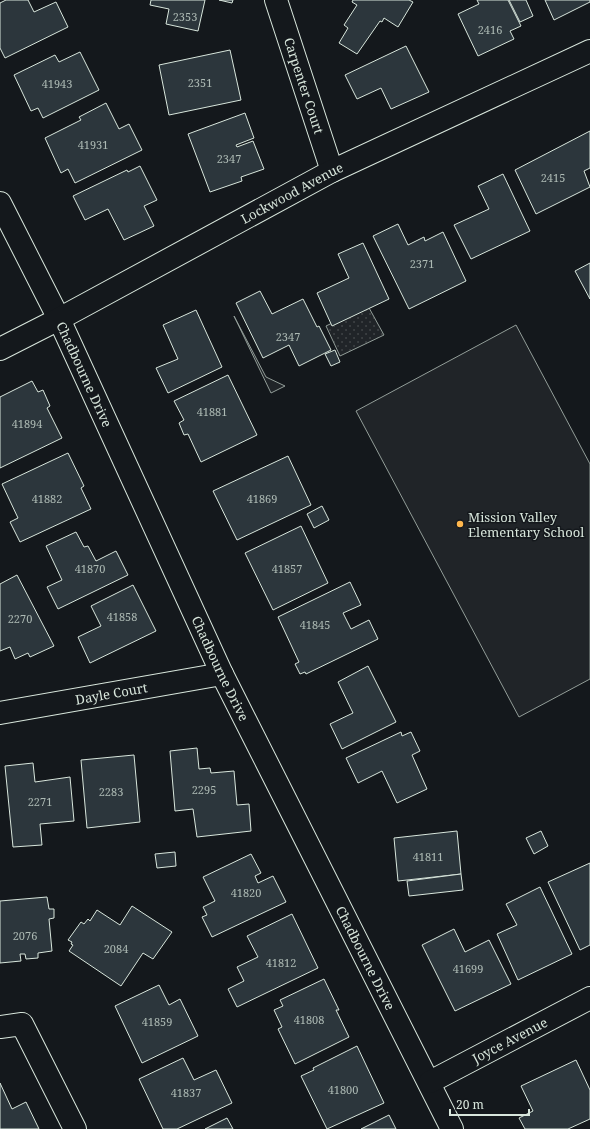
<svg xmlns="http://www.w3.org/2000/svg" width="590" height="1129" font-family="'Noto Serif',serif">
  <defs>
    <pattern id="grass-dots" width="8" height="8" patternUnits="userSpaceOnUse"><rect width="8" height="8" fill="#202428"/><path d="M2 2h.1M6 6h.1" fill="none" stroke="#404447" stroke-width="1.8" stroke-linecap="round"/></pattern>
  </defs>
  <rect width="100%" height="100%" fill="#14181c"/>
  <polygon fill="url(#grass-dots)" stroke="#939e99" points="368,306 384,335 340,356 326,326"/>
  <g fill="#202428" stroke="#939e99">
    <polygon points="234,316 266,377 285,386 271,393"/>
    <polygon points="516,325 590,464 590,679 519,717 356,411"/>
  </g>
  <g fill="#2c363c" stroke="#d8e6dc">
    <polygon points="6,0 28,0 34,12 56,2 68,27 5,58 0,48 0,3"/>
    <polygon points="151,0 205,0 198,31 166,24 169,9 150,5"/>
    <polygon points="219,0 233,0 232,3"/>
    <polygon points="353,0 409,0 413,2 398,27 384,18 382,22 380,21 357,54 339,43 348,28 344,25 357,5 352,2"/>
    <polygon points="477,0 508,0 521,26 510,31 514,39 478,56 458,14 479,4"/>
    <polygon points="509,0 526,0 533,16 520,22"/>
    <polygon points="545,0 590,0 590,2 554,20"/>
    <polygon points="406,46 429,92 391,109 381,88 357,99 345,75"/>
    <polygon points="230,50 241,100 169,115 159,65"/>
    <polygon points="80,52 99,90 43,118 38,108 31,111 14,75 55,55 59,62"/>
    <polygon points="106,103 119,129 129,124 142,150 75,183 68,169 61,173 45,138 81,120 79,117"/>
    <polygon points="245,113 254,138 236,145 237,147 253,141 264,169 241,177 242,181 210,192 188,134"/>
    <polygon points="590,131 590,168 584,171 590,187 536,214 515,170"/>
    <polygon points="140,166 157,200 144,206 154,226 124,240 108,209 85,220 73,196 127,170 128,172"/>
    <polygon points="503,174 530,231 471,259 454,225 489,209 478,186"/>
    <polygon points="398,224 408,245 424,237 425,241 443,232 466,281 409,309 373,236"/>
    <polygon points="363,243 389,299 332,326 317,293 349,278 338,254"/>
    <polygon points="590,263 590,299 575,271"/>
    <polygon points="260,291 272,314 303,299 317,327 319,326 331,350 299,366 289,345 263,358 236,303"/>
    <polygon points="196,310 222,367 168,393 156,368 178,359 163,325"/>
    <polygon points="335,350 340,362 331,366 325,354"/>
    <polygon points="228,375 257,435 201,462 188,434 184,435 179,423 184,420 174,401"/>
    <polygon points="32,381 38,392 43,390 50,406 47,408 62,438 0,468 0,397"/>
    <polygon points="68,453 84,486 81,488 91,509 20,542 10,522 18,518 2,484"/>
    <polygon points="288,456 311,505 237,540 213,491"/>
    <polygon points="322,506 329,520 314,528 307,514"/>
    <polygon points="301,526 328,583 273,610 245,553"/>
    <polygon points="76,532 84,547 88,546 96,561 116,551 128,575 58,609 47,587 62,580 46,546"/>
    <polygon points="17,575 54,646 30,657 28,653 15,659 10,647 0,651 0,584"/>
    <polygon points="350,582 361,605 343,613 351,629 369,620 378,639 306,674 305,672 300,674 295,664 299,662 278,617"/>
    <polygon points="133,585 156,631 90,663 78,637 101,626 91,606"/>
    <polygon points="368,666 396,722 342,749 330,724 353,713 338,682"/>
    <polygon points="401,732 402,736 411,732 420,751 412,755 427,789 397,803 382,771 358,783 346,758"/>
    <polygon points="197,748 199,769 210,768 211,773 234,771 237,805 249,804 251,831 197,837 193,809 175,811 170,751"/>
    <polygon points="134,755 140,822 87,828 81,760"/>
    <polygon points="33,763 35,782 70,777 74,821 40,824 42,845 13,847 5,766"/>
    <polygon points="457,831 461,874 398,881 394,838"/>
    <polygon points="541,831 548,846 534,854 526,838"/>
    <polygon points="175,852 176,866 157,868 155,854"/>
    <polygon points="251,854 261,873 255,876 258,883 273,876 286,902 212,937 202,917 207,915 203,907 215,901 203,877"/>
    <polygon points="590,863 590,945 580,950 548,882"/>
    <polygon points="461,874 463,890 409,896 407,881"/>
    <polygon points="540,887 572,954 518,980 497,934 517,925 506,904"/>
    <polygon points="47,897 49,909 54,909 54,918 49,919 52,951 38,953 38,958 26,959 25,954 20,954 21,961 0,963 0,901"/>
    <polygon points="132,906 172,932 153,959 143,953 121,986 69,951 73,945 71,944 72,942 68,940 81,922 84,924 88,919 90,921 97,910 120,925"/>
    <polygon points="292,914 318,968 237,1007 228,989 244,981 237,967 258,957 247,936"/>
    <polygon points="454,929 465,952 489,940 511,984 455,1011 422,945"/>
    <polygon points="324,979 339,1010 336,1010 349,1037 295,1064 278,1029 282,1027 274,1010 283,1006 280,1000"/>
    <polygon points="159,985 169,1005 180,999 198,1036 142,1063 115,1006"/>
    <polygon points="357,1046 384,1103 327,1129 301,1076 314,1070 313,1068"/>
    <polygon points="183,1058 194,1080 216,1070 232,1103 177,1129 163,1129 139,1079"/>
    <polygon points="576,1060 590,1090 590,1119 568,1129 525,1129 519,1118 533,1111 521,1086"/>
    <polygon points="0,1083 12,1109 26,1102 39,1129 0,1129"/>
    <polygon points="389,1115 396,1129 361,1129"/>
    <polygon points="227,1118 233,1129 205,1129"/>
  </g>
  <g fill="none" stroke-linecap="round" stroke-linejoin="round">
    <g stroke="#d8e6dc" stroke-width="24">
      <g id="minor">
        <path id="s1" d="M276,0L332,171"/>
        <path id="s2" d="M0,203L59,319L222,674L452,1129"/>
        <path id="s3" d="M0,349L59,319L332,171L590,51"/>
        <path id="s4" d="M0,713L222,674"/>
        <polyline points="0,1027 22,1024 75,1129"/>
        <path id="s5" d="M430,1082L590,998"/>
      </g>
    </g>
    <use href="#minor" stroke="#14181c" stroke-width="22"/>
  </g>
  <circle fill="#ffb74d" stroke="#14181c" stroke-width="1.5" cx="460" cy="524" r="4"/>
  <g text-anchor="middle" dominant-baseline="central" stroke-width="3" stroke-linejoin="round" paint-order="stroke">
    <g font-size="11" fill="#adbab4">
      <text x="185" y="16">2353</text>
      <text x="490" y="29">2416</text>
      <text x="200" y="82">2351</text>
      <text x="57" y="83">41943</text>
      <text x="93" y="144">41931</text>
      <text x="229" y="158">2347</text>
      <text x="553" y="177">2415</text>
      <text x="422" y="263">2371</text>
      <text x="288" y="336">2347</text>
      <text x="212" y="411">41881</text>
      <text x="27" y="423">41894</text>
      <text x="47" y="498">41882</text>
      <text x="262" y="498">41869</text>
      <text x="90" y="568">41870</text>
      <text x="287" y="568">41857</text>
      <text x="122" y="616">41858</text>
      <text x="20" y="618">2270</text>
      <text x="315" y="624">41845</text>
      <text x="204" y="789">2295</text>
      <text x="111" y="791">2283</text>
      <text x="40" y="801">2271</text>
      <text x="428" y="856">41811</text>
      <text x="246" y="892">41820</text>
      <text x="25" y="935">2076</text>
      <text x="116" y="948">2084</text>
      <text x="281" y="962">41812</text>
      <text x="468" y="968">41699</text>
      <text x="309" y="1019">41808</text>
      <text x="157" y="1021">41859</text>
      <text x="343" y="1089">41800</text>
      <text x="186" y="1092">41837</text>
    </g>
    <g font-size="13" fill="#d8e6dc" stroke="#14181c">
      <text stroke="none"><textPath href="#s1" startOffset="90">Carpenter Court</textPath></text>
      <text stroke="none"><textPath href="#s3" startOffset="331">Lockwood Avenue</textPath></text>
      <text stroke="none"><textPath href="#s2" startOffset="191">Chadbourne Drive</textPath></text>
      <text stroke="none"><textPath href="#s2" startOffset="515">Chadbourne Drive</textPath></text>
      <text stroke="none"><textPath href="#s4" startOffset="113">Dayle Court</textPath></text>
      <text stroke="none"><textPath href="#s2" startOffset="839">Chadbourne Drive</textPath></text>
      <text stroke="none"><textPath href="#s5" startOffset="90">Joyce Avenue</textPath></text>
    </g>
    <g font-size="13" fill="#d8e6dc" stroke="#14181c" text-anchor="start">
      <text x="468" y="517">Mission Valley<tspan x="468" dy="15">Elementary School</tspan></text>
    </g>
  </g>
  <path d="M450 1109v6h79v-6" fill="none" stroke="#d8e6dc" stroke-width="2"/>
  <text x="456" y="1109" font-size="12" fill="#d8e6dc" stroke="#14181c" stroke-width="3" paint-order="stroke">20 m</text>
</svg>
